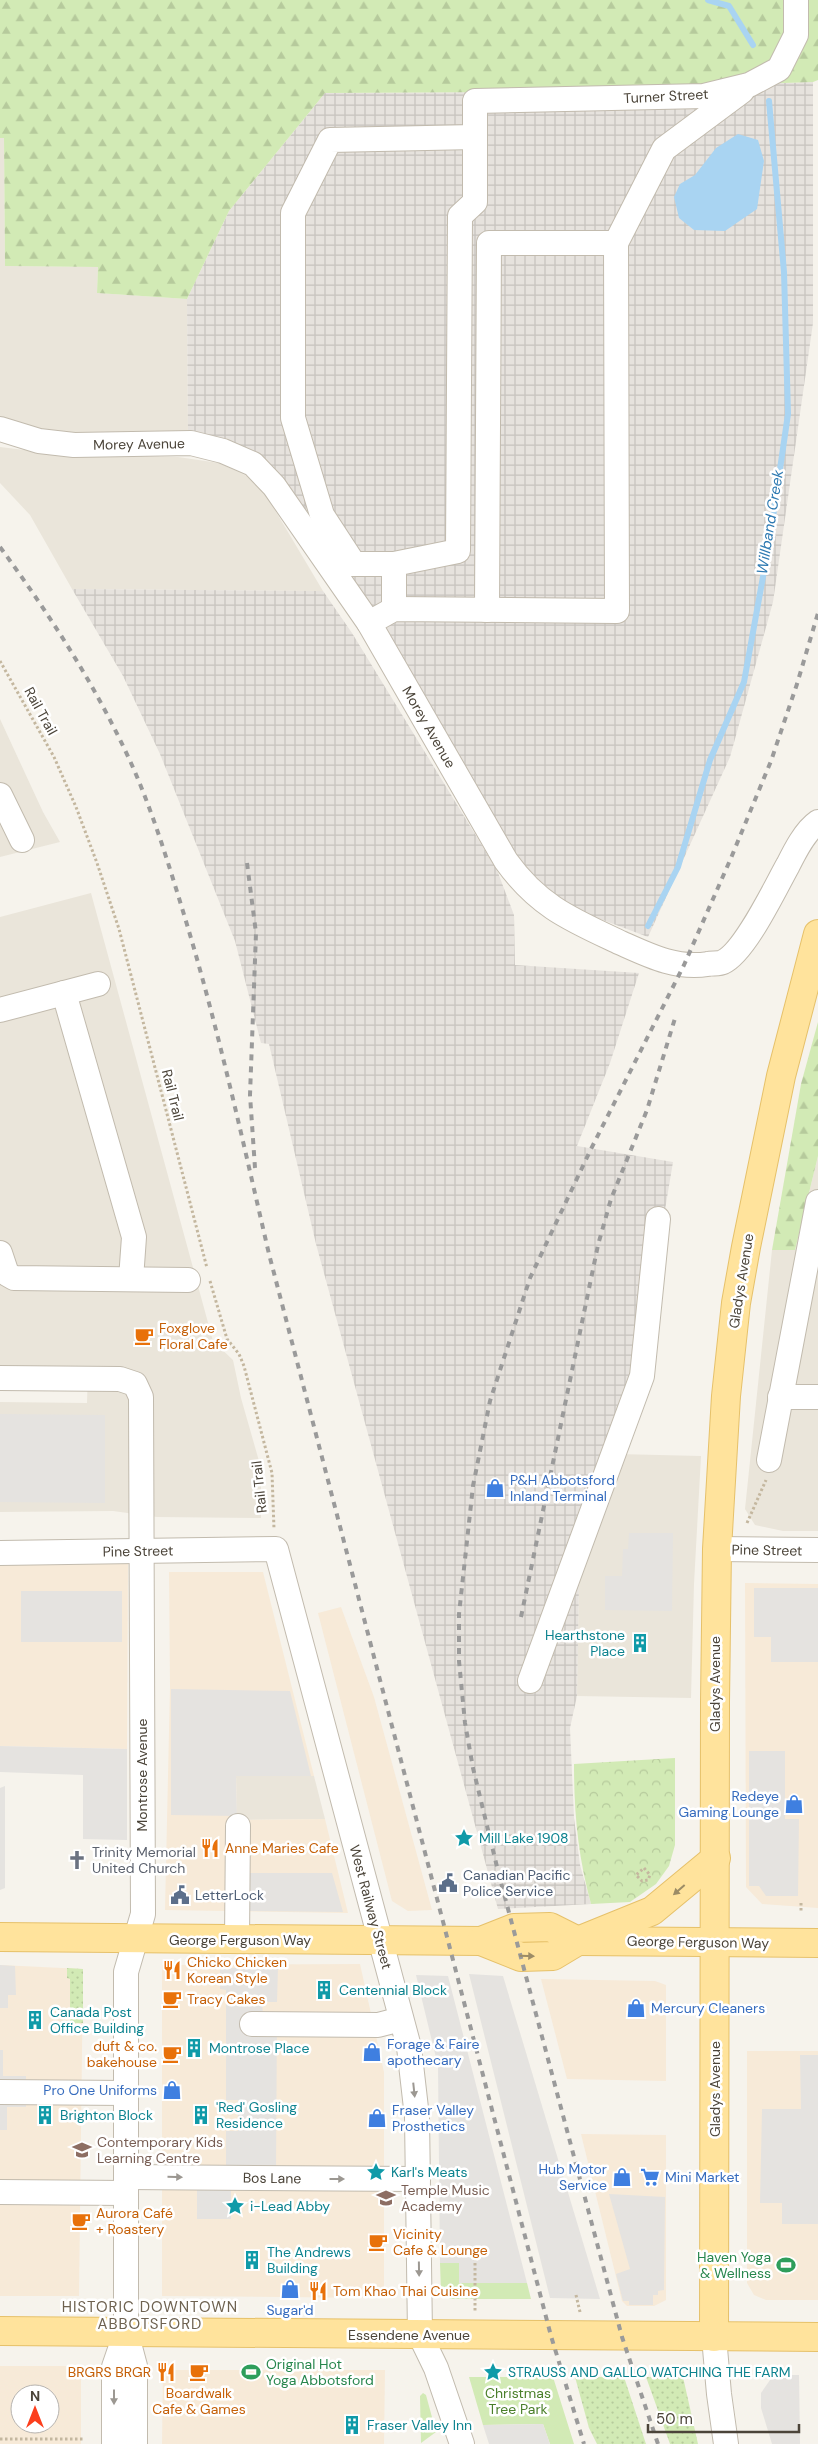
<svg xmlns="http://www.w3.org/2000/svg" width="818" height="2444" font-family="'DM Sans',sans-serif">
  <defs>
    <pattern id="industrial-grid" width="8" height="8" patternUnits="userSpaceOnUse" patternTransform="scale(1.25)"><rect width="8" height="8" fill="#e6e2dd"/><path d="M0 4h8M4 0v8" fill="none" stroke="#c7c3be"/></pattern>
    <pattern id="grass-dots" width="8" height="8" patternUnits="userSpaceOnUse" patternTransform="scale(1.25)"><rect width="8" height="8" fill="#d2eab5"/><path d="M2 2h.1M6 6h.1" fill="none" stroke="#b6ca9c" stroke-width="1.8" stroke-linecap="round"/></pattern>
    <pattern id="forest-firs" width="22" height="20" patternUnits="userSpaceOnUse" patternTransform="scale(1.25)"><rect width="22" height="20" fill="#d2eab5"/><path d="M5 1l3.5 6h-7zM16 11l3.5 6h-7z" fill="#b6ca9c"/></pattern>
    <pattern id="park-crowns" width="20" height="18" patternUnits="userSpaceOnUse" patternTransform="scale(1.25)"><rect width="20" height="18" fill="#d2eab5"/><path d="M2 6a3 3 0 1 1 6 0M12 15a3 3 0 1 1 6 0" fill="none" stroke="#b6ca9c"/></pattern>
  </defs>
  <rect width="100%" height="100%" fill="#f6f3ec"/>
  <g fill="#eae5da">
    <polygon points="0,138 4,138 5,266 98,267 97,293 187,299 188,437 70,436 0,422"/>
    <polygon points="0,447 74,456 178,457 219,463 249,477 266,495 323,591 72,589 30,515 0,483"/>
    <polygon points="0,719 43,812 60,842 0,857"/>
    <polygon points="91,893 213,1341 233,1360 241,1398 261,1468 261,1518 157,1517 113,1511 0,1512 0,1402 87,1403 88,1368 0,1368 0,917"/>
    <polygon points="818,1156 818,1531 783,1531 755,1525 745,1509 772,1250 795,1250"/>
    <polygon points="617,1454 701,1456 694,1584 691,1698 577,1696 579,1582"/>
    <polygon points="236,1776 314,1776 325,1819 240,1820 237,1816"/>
  </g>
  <g fill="#f7ead8" fill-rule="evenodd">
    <polygon points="128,1554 127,1749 0,1746 0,1557"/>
    <polygon points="169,1572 263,1572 314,1776 236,1776 237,1816 240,1820 325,1819 348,1913 165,1910 170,1687"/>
    <polygon points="745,1583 818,1584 818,1908 762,1904 746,1887"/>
    <polygon points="341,1607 374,1697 432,1910 408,1911 392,1901 318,1613"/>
    <polygon points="360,1964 384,2072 384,2298 162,2296 162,1965"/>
    <polygon points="0,1965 83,1969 79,2296 0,2296"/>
    <polygon points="541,1979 655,1981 666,1985 666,2081 567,2079"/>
    <polygon points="747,2051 818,2051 818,2300 766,2300 754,2295 747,2283"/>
    <polygon points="581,2134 666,2135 666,2300 654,2306 627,2306 622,2301"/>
    <path d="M0,2366H81V2444H0ZM20,2394H50V2424H20Z"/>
    <polygon points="163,2370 385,2370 384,2444 162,2444"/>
  </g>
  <g fill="url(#industrial-grid)">
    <polygon points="813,82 813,323 773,602 730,757 648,937 579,911 558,898 529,870 515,854 281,483 188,437 187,299 229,211 325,93 509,92"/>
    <polygon points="72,589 323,591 352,633 497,870 514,915 515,965 639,973 610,1063 577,1146 673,1162 634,1395 579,1582 577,1696 570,1728 574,1818 580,1865 591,1904 498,1909 316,1244 269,1044 261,1043 235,941 160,754 123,676"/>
  </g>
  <g fill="url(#grass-dots)">
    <polygon points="67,1968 83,1969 83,2023 70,2023 70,1979 67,1978"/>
    <polygon points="575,2377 624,2377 646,2444 597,2444 589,2428"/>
    <polygon points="646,2377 683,2377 698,2444 670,2444"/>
  </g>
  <g fill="url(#forest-firs)">
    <polygon points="0,0 818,0 818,80 813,82 509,92 325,93 229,211 187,299 97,293 98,267 5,266 4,138 0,138"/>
    <polygon points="818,1022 818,1156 795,1250 772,1250 801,1084"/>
  </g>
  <path fill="url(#park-crowns)" d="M675,1758V1845L669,1866L656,1884L630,1902L591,1904C578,1856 574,1814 574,1764Z"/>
  <g fill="#d2eab5">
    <polygon points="440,2263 459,2263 460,2283 527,2283 531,2299 450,2299 441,2292"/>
    <polygon points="469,2377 553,2377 574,2444 550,2444 543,2424 483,2425"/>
    <polygon points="423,2393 426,2395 436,2432 421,2443 420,2396"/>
  </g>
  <g fill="#e5e3e0">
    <polygon points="0,1414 105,1415 105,1503 0,1502"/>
    <polygon points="629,1533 673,1533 672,1611 605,1610 605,1576 622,1576 623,1549 628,1549"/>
    <polygon points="754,1588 818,1588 818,1662 771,1662 771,1637 754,1637"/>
    <rect x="21" y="1591" width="101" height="51"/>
    <polygon points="171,1689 290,1691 311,1776 236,1776 237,1816 171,1815"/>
    <polygon points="0,1746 127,1749 127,1840 83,1839 83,1775 0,1772"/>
    <polygon points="749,1751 785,1751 785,1819 799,1819 798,1896 766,1896 759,1886 749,1886"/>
    <polygon points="5,1786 5,1888 0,1890 0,1788"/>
    <polygon points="245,1873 332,1873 343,1912 244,1911"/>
    <polygon points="0,1965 15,1966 16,1995 8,1995 8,2008 0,2008"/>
    <polygon points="220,1968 278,1968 277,2002 262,2002 263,2015 277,2016 276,2173 226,2172 226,2131 238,2131 238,2100 226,2100 226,1990 220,1989"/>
    <polygon points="469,1974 503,1976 600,2299 550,2298"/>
    <polygon points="416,1975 448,1976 527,2283 459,2283 459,2263 440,2263 438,2066"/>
    <polygon points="0,2050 3,2050 3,2076 26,2076 26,2107 7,2107 7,2130 0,2130"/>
    <polygon points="800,2055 818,2055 818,2224 782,2224 782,2203 760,2203 762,2109 801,2109"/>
    <rect x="197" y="2189" width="34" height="30"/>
    <polygon points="609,2194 665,2197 664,2290 658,2291 658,2295 653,2295 653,2305 629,2305 629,2301 623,2301 616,2274 630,2269"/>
    <polygon points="781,2375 799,2375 800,2444 772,2444 761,2408 761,2393 770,2380"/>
    <polygon points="543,2424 550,2444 489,2444 483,2425"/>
  </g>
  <polygon fill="#a9d4f2" points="738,134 758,140 764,161 757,209 725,231 694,230 679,218 674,197 680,184 695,175 716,148"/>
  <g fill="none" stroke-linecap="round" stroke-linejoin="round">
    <g stroke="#a9d4f2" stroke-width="6">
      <polyline points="708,0 729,6 753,45"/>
      <polyline points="648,926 678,867 710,760 744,682 770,538 788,414 784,272 769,101"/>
    </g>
    <g stroke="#c2bbae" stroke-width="26">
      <g id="minor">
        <path d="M0,429L39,441L74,445L191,443L223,451L253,464L274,486L369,623L506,861C539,907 572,920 621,943C650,956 676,969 708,964C712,963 719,964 723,962C745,952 775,888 788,865C795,851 805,831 818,822"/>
        <polyline points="329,564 394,564 458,551 460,216 475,202 475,101 704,96 749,85 779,69 796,35 796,0"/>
        <polyline points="354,564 322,515 293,418 293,213 330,140 475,137"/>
        <polyline points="394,564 394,609"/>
        <polyline points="487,610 489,243 616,243"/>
        <polyline points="369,623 394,609 617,611 616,243 664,149 742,91"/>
        <polyline points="0,795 22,840"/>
        <polyline points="64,993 134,1237 131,1279"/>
        <polyline points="0,1010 98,984"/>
        <polyline points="0,1253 7,1274 14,1278 188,1280"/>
        <polyline points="0,1378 120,1379 135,1384 141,1397 143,1914 126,1972 126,2332 135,2366 135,2444"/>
        <polyline points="780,1397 818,1397"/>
        <polyline points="769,1460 818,1202"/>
        <polyline points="717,1549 818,1550"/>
        <polyline points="0,1553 276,1549 409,2047 417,2117 420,2335 436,2368 462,2444"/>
        <polyline points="530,1681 642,1376 658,1219"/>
        <polyline points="237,1940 238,1826"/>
        <polyline points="252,2024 378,2025 401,2019"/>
        <polyline points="0,2092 126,2093"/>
        <polyline points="126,2177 418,2179"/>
        <polyline points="0,2192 126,2193"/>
        <polyline points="714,2337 719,2394 726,2444"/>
        <polyline points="114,2444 114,2367 126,2332"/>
      </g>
    </g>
    <g stroke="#e6c16a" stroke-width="30">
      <g id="major">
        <polyline points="0,1937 481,1941 514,1928 550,1927 578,1941 818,1943"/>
        <polyline points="481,1941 521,1957 553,1956 578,1941 652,1911 716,1858"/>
        <polyline points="0,2331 818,2337"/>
        <polyline points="714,2337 715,1702 717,1549 726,1396 736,1303 746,1247 781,1076 818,934"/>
      </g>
    </g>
    <g stroke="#c4b79f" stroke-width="3" stroke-dasharray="2.5 2.5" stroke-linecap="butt">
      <polyline points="0,661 54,757 76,807 97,863 119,929 207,1268"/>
      <polyline points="210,1281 227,1339 239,1354 244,1366 272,1473 274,1529"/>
      <polyline points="747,1523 766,1480"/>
      <polygon points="644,1868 650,1875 648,1880 642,1881 636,1875"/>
      <polyline points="801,1903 801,1912"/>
      <polyline points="475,2258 475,2312"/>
      <polyline points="576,2295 580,2312"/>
      <polyline points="0,2439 85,2439"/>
    </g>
    <use href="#minor" stroke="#fff" stroke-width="24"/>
    <use href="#major" stroke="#ffe39c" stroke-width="28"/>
    <g stroke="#9a9a9a" stroke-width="4" stroke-dasharray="6 6" stroke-linecap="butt">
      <path d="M0,547C50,615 96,686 131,763C152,810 167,859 182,908C217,1022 242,1138 269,1254L551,2336L584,2444"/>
      <polyline points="247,863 256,933 250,1095 255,1168"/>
      <polyline points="521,1617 598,1245 611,1199 647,1110 676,1015"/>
      <polyline points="658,2444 622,2337 499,1875 473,1768 465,1723 459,1661 459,1614 473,1486 490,1401 530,1278 590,1151 684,965 731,858 771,761 797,684 818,613"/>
    </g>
  </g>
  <defs><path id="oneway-solid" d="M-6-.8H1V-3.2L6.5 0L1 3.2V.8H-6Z" transform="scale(1.25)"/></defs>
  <g fill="#9c8c66">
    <use href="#oneway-solid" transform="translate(679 1890) rotate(139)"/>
    <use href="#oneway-solid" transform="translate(527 1956) rotate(2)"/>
  </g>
  <g fill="#9c9892">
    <use href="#oneway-solid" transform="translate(414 2090) rotate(84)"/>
    <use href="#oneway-solid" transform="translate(175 2177) rotate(1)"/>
    <use href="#oneway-solid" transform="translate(337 2179)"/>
    <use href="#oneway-solid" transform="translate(419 2269) rotate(89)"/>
    <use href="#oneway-solid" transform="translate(114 2397) rotate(90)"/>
  </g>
  <defs>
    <g id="cafe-bare" transform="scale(1.5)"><path d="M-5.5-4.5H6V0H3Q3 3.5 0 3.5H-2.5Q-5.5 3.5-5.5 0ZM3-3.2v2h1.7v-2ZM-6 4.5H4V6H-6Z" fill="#e8710a" stroke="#fff" stroke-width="2.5" paint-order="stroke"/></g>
    <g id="shop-bare" transform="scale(1.5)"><path d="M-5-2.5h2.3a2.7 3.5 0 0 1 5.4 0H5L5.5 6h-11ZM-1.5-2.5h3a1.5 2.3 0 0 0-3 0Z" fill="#3f7fe0" stroke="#fff" stroke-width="2.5" paint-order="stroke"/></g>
    <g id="building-bare" transform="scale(1.5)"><path d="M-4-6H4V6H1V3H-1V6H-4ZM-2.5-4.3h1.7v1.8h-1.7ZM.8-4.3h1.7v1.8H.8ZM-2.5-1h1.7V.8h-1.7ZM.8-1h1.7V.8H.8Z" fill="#0f9aa8" stroke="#fff" stroke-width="2.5" paint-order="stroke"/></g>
    <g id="sight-bare" transform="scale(1.5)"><path d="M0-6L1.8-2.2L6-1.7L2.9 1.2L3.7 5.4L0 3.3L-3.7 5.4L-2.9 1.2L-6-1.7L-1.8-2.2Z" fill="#0f9aa8" stroke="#fff" stroke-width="2.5" paint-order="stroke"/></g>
    <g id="restaurant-bare" transform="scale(1.5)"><path d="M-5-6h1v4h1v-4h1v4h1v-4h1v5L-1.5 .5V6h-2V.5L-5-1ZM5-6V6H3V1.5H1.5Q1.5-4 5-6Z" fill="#e8710a" stroke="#fff" stroke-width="2.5" paint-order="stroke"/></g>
    <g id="church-bare" transform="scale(1.5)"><path d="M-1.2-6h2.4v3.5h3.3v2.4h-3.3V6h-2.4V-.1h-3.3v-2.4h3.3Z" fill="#6b7280" stroke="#fff" stroke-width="2.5" paint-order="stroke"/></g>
    <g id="civic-bare" transform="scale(1.5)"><path d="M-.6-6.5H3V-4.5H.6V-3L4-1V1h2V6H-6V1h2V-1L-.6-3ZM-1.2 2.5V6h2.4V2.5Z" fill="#5c6f8a" stroke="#fff" stroke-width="2.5" paint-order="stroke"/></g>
    <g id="school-bare" transform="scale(1.5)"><path d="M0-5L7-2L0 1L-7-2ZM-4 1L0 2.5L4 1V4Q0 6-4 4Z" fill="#8d6e63" stroke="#fff" stroke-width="2.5" paint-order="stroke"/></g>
    <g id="supermarket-bare" transform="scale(1.5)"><path d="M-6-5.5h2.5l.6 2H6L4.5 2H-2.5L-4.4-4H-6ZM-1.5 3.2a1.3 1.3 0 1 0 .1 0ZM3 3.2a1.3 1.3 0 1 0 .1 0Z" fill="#3f7fe0" stroke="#fff" stroke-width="2.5" paint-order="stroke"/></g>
    <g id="stadium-bare" transform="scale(1.5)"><path d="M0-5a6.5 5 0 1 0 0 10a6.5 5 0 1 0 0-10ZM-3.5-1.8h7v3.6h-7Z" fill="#2e9e5b" stroke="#fff" stroke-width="2.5" paint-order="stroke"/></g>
  </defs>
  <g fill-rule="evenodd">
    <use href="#cafe-bare" x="144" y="1336"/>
    <use href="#shop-bare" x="495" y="1488"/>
    <use href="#building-bare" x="640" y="1643"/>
    <use href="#shop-bare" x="794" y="1804"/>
    <use href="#sight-bare" x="464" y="1838"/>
    <use href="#restaurant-bare" x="210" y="1848"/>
    <use href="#church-bare" x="77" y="1860"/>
    <use href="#civic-bare" x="448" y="1883"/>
    <use href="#civic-bare" x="180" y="1895"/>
    <use href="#restaurant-bare" x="172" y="1970"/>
    <use href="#building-bare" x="324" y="1990"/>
    <use href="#cafe-bare" x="172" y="1999"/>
    <use href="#shop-bare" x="636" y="2008"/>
    <use href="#building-bare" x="35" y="2020"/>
    <use href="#building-bare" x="194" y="2048"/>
    <use href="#shop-bare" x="372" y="2052"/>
    <use href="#cafe-bare" x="172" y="2054"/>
    <use href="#shop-bare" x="172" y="2090"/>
    <use href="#building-bare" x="45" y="2115"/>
    <use href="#building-bare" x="201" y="2115"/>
    <use href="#shop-bare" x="377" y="2118"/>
    <use href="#school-bare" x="82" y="2150"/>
    <use href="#sight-bare" x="376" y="2172"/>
    <use href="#shop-bare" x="622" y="2177"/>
    <use href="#supermarket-bare" x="650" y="2177"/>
    <use href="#school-bare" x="386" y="2198"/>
    <use href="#sight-bare" x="235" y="2206"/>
    <use href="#cafe-bare" x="81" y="2221"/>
    <use href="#cafe-bare" x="378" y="2242"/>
    <use href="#building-bare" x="252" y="2260"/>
    <use href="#stadium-bare" x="786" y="2265"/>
    <use href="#shop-bare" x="290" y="2289"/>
    <use href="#restaurant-bare" x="318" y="2291"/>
    <use href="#restaurant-bare" x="166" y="2372"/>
    <use href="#cafe-bare" x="199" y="2372"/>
    <use href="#stadium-bare" x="251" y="2372"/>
    <use href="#sight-bare" x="493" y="2372"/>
    <use href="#building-bare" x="352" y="2425"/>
  </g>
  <g text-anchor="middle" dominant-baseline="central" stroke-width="5" stroke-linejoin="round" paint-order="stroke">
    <g font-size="14" fill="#4b4439" stroke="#fff">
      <text transform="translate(666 96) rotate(-3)">Turner Street</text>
      <text transform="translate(139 444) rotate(-1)">Morey Avenue</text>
      <text transform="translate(41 711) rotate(61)">Rail Trail</text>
      <text transform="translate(429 727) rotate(60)">Morey Avenue</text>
      <text transform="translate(173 1095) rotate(76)">Rail Trail</text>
      <text transform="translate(741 1281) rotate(-81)">Gladys Avenue</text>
      <text transform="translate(259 1487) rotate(-96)">Rail Trail</text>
      <text transform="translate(767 1550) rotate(1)">Pine Street</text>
      <text transform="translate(138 1551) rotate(-1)">Pine Street</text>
      <text transform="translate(715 1684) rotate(-90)">Gladys Avenue</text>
      <text transform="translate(142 1775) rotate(-90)">Montrose Avenue</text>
      <text transform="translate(371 1907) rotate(75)">West Railway Street</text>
      <text x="240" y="1940">George Ferguson Way</text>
      <text transform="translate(698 1942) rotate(1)">George Ferguson Way</text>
      <text transform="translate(715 2089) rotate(-90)">Gladys Avenue</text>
      <text transform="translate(272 2178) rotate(1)">Bos Lane</text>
      <text x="409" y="2335">Essendene Avenue</text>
    </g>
    <g font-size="14" fill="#c56008" stroke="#fff" text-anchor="start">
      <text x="159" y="1328">Foxglove<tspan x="159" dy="16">Floral Cafe</tspan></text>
      <text x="225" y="1848">Anne Maries Cafe</text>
      <text x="187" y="1962">Chicko Chicken<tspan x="187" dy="16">Korean Style</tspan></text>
      <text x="187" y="1999">Tracy Cakes</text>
      <text x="157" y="2046" text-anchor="end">duft &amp; co.<tspan x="157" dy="16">bakehouse</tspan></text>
      <text x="96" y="2213">Aurora Café<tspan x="96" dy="16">+ Roastery</tspan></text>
      <text x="393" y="2234">Vicinity<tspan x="393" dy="16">Cafe &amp; Lounge</tspan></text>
      <text x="333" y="2291">Tom Khao Thai Cuisine</text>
      <text x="151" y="2372" text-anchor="end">BRGRS BRGR</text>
      <text x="199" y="2393" text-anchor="middle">Boardwalk<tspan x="199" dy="16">Cafe &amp; Games</tspan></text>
    </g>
    <g font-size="14" fill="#366cbe" stroke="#fff" text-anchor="start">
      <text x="510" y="1480">P&amp;H Abbotsford<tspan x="510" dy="16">Inland Terminal</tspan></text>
      <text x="779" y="1796" text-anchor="end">Redeye<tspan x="779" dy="16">Gaming Lounge</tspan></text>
      <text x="651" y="2008">Mercury Cleaners</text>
      <text x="387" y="2044">Forage &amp; Faire<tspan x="387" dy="16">apothecary</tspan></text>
      <text x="157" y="2090" text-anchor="end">Pro One Uniforms</text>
      <text x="392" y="2110">Fraser Valley<tspan x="392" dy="16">Prosthetics</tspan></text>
      <text x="607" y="2169" text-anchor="end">Hub Motor<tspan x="607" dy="16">Service</tspan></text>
      <text x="665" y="2177">Mini Market</text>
      <text x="290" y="2310" text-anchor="middle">Sugar'd</text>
    </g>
    <g font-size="14" fill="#0d838f" stroke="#fff" text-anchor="start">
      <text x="625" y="1635" text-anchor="end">Hearthstone<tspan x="625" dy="16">Place</tspan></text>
      <text x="479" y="1838">Mill Lake 1908</text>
      <text x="339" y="1990">Centennial Block</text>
      <text x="50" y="2012">Canada Post<tspan x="50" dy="16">Office Building</tspan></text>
      <text x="209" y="2048">Montrose Place</text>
      <text x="216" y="2107">'Red' Gosling<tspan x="216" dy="16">Residence</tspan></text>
      <text x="60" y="2115">Brighton Block</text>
      <text x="391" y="2172">Karl's Meats</text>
      <text x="250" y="2206">i-Lead Abby</text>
      <text x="267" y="2252">The Andrews<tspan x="267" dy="16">Building</tspan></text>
      <text x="508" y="2372">STRAUSS AND GALLO WATCHING THE FARM</text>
      <text x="367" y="2425">Fraser Valley Inn</text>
    </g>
    <g font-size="14" fill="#5b616d" stroke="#fff" text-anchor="start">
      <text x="92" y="1852">Trinity Memorial<tspan x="92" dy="16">United Church</tspan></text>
    </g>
    <g font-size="14" fill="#4e5e75" stroke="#fff" text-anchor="start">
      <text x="463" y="1875">Canadian Pacific<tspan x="463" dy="16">Police Service</tspan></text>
      <text x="195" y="1895">LetterLock</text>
    </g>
    <g font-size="14" fill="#785e54" stroke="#fff" text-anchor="start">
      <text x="97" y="2142">Contemporary Kids<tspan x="97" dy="16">Learning Centre</tspan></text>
      <text x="401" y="2190">Temple Music<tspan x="401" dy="16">Academy</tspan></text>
    </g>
    <g font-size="14" fill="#27864d" stroke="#fff" text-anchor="end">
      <text x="771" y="2257">Haven Yoga<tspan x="771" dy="16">&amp; Wellness</tspan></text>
      <text x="266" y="2364" text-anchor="start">Original Hot<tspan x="266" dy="16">Yoga Abbotsford</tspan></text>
    </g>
    <g font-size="14" fill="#4a7f2a" stroke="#fff">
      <text x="518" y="2393">Christmas<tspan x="518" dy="16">Tree Park</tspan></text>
    </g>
    <g font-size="15" font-style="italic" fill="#2e7ab2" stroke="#fff">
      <text transform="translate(770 522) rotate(-81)">Willband Creek</text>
    </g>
    <g font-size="15" letter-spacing="1" fill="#6e6250" stroke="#fff">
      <text x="150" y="2307">HISTORIC DOWNTOWN<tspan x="150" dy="17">ABBOTSFORD</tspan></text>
    </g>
  </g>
  <g transform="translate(35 2409)"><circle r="24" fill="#ffffff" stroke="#b7b4b0"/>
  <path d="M0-4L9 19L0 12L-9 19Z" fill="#fc3f1d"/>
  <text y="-8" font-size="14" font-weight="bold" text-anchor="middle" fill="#4b4439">N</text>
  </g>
  <path d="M648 2424v8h151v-8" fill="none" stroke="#4b4439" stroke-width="2.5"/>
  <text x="656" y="2424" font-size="15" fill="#4b4439" stroke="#ffffff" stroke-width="4" paint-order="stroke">50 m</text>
</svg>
